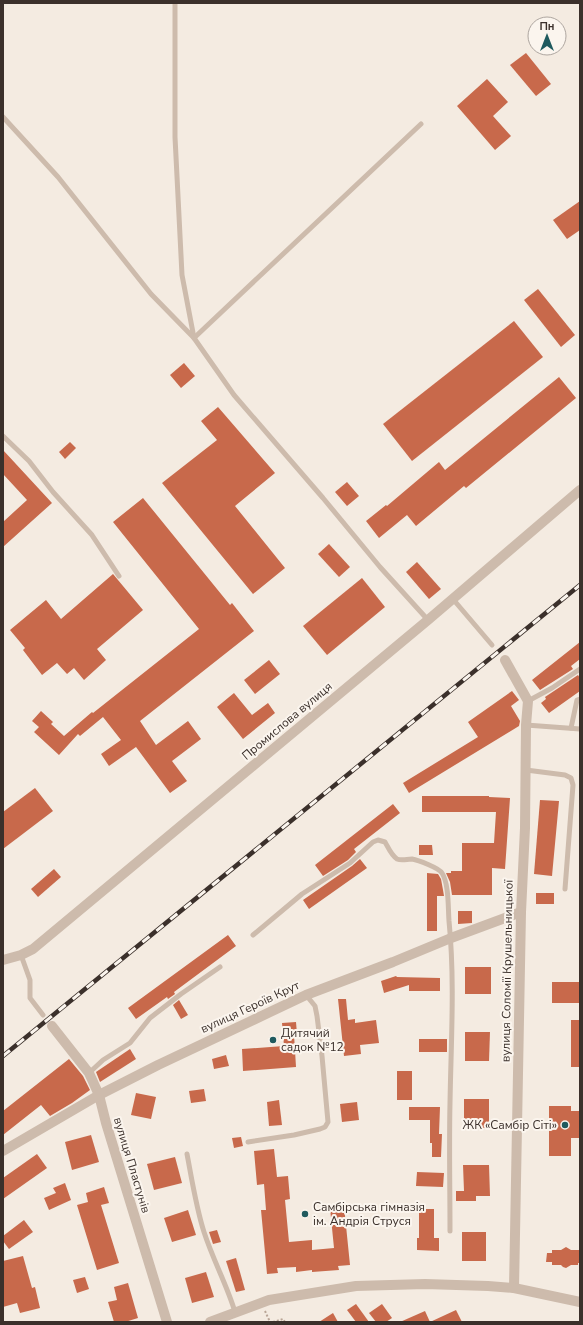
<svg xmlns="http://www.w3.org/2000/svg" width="583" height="1325" font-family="'Nunito Sans',sans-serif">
  <rect width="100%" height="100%" fill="#f4ebe1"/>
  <g fill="#c8694b">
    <polygon points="526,53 551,84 536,96 510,65"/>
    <polygon points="487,79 508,102 493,116 511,136 495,150 457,106"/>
    <polygon points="580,201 580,230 567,239 553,220"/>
    <polygon points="538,289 575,335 561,347 524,300"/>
    <polygon points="514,321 543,357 412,461 383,424"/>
    <polygon points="184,363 195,376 181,388 170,375"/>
    <polygon points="559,377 576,398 466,488 464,486 416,526 407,515 379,538 366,521 386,505 387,506 439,462 445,470"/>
    <polygon points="218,407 275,473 235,506 285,568 253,594 162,483 217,440 201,421"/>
    <polygon points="70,442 76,448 65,459 59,452"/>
    <polygon points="3,450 52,503 3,547 3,522 27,500 3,474"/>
    <polygon points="347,482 359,496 347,506 335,492"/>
    <polygon points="143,498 230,605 232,603 254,631 140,721 156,745 188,721 201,739 172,761 187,781 170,793 136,747 109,766 101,754 121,740 103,717 80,736 78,734 59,755 34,732 39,727 32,721 41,711 53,722 51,724 64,736 92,712 93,713 199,629 113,522"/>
    <polygon points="329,544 350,567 339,577 318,554"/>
    <polygon points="417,562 441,589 429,599 406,572"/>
    <polygon points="113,574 143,610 97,649 106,660 84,680 74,668 67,674 57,663 42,675 23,650 25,648 10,630 46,600 61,619"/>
    <polygon points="362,578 385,607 327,655 303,626"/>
    <polygon points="580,642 580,659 571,666 573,669 540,690 532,680"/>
    <polygon points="269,660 280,674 255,694 244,680"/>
    <polygon points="578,675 580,678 580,691 549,713 541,703 546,699 545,697"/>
    <polygon points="512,691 519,700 511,706 520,721 519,726 409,793 403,783 478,737 468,722"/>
    <polygon points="234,693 252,715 268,703 275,713 243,739 217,707"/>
    <polygon points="35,788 53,811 3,849 3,812"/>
    <polygon points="422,796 489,796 489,797 510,798 505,869 492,868 492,895 452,895 450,882 446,873 451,873 451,871 462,871 462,843 494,843 496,812 422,812"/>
    <polygon points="540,800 559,801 552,876 534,874"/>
    <polygon points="393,804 400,813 354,849 356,852 348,860 323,876 315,865"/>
    <polygon points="419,845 432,845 433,855 419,855"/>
    <polygon points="360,859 367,868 309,909 303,900 352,866"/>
    <polygon points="54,869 61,877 38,897 31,889"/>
    <polygon points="427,873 438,874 441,879 443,890 444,896 437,896 437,931 427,931"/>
    <rect x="536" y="893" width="18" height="11"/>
    <polygon points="458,911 472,911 472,923 458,924"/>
    <polygon points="228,935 236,946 174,992 175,994 168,999 167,997 136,1019 128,1008"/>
    <rect x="465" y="967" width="26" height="27"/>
    <polygon points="396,976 397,977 440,978 440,991 409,991 409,985 384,993 381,981"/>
    <rect x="552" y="982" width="28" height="21"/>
    <polygon points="338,999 346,999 348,1020 355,1019 355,1023 376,1020 379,1043 360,1045 361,1054 344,1056"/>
    <polygon points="179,1000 188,1015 181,1019 173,1005"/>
    <rect x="571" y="1020" width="9" height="47"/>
    <polygon points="296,1022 297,1034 294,1034 296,1067 243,1071 242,1049 284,1046 282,1023"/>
    <polygon points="465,1032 490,1032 489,1061 465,1061"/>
    <rect x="419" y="1039" width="28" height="13"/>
    <polygon points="130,1049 136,1059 100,1082 96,1072"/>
    <polygon points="226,1055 229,1066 214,1069 212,1059"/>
    <polygon points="69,1059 83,1076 90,1090 72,1103 50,1116 41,1105 3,1135 3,1111"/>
    <rect x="397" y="1071" width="15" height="29"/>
    <polygon points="204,1089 206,1101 191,1103 189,1091"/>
    <polygon points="136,1093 156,1097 151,1119 131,1115"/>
    <rect x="464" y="1099" width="25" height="29"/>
    <polygon points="279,1100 282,1125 269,1126 267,1102"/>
    <polygon points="357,1102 359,1120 342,1122 340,1104"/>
    <polygon points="549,1106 571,1106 571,1111 580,1111 580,1138 571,1138 571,1156 549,1156"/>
    <polygon points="409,1107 440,1107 439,1134 442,1134 441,1157 432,1157 432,1143 430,1143 430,1120 409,1120"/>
    <polygon points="91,1135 99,1162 72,1170 65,1142"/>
    <polygon points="241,1137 243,1146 234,1148 232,1138"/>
    <polygon points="274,1149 277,1177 288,1176 290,1199 285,1200 289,1242 312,1240 312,1250 334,1248 330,1208 344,1206 350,1265 338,1266 339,1270 312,1272 312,1270 296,1272 296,1267 277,1268 278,1273 267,1274 261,1210 266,1210 264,1184 257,1185 254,1151"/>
    <polygon points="37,1154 47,1168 3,1199 3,1178"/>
    <polygon points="175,1157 182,1183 154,1190 147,1164"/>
    <polygon points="463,1165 489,1165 490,1196 476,1196 476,1201 456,1201 456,1191 464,1191"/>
    <polygon points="417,1172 444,1173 443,1187 416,1186"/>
    <polygon points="65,1183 71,1200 49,1210 44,1198 56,1193 53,1188"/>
    <polygon points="104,1187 109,1203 101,1205 119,1263 97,1270 77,1205 88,1202 86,1193"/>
    <polygon points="419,1209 434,1209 434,1238 439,1238 439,1251 417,1250 417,1238 419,1238"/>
    <polygon points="188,1210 196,1235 172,1242 164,1218"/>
    <polygon points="24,1220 33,1232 9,1249 3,1241 3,1236"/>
    <polygon points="217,1230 221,1242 213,1244 209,1232"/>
    <rect x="462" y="1232" width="24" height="29"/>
    <polygon points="566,1247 571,1250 579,1250 579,1253 580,1253 580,1263 578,1263 578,1265 571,1265 566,1268 563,1267 561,1265 552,1265 552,1262 546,1262 547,1253 552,1253 552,1250 561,1250"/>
    <polygon points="23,1256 32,1288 35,1287 40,1308 20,1313 17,1303 3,1307 3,1261"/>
    <polygon points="236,1258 245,1290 236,1292 226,1261"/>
    <polygon points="206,1272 214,1297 192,1303 185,1278"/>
    <polygon points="85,1277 89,1289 77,1293 73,1280"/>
    <polygon points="128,1283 138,1318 125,1322 114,1322 108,1302 117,1300 114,1287"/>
    <polygon points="356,1304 369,1322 356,1322 347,1310"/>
    <polygon points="382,1304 392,1318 386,1322 376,1322 369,1313"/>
    <polygon points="456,1310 462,1322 430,1322"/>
    <polygon points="425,1311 430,1322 400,1322"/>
    <polygon points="333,1313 338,1322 319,1322"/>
  </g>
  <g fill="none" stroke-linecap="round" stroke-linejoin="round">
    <g stroke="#b9a596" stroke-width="2" stroke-dasharray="2 2" stroke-linecap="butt">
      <polyline points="265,1311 270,1322"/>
      <polyline points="273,1322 283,1319 285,1322"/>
    </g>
    <g stroke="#cdbbac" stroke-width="5">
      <polyline points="175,3 175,137 182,275 194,338 234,395 323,498 380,567 428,620"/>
      <polyline points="3,117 58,177 151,294 194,338 421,124"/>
      <polyline points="3,436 29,461 53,492 92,535 119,576"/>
      <polyline points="452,598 492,645"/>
      <polyline points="528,701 552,688 580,669"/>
      <polyline points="526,725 580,729"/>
      <polyline points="571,728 577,700 580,699"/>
      <polyline points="526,770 565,775 571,778 573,785 565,889"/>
      <path d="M253,935L302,894L350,863L373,842L378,840L385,842C388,847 391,855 397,859C402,861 407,859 412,859C418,860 439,868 442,873C449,884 448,907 449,921C455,981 451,1042 450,1103C449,1145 450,1188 450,1231"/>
      <polyline points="21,955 30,980 30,998 43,1015"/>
      <polyline points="89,1073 103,1060 130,1043 150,1018 181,994 220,967"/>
      <polyline points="248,1142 294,1135 320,1129 325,1127 328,1122 322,1056 317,1016 315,1006 306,995"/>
      <path d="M187,1154C192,1180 196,1207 204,1232C213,1260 227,1285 235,1312"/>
    </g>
    <g stroke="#cdbbac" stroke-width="10">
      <polyline points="505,660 528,701 526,725 525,828 521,912 514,1288"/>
      <polyline points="52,1026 89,1073 99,1095 106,1123 167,1322"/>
      <polyline points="3,1151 99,1095 158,1065 306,995 393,962 451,938 521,912"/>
      <polyline points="210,1322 269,1300 356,1286 425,1284 488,1286 514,1288 580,1302"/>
    </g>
    <polyline stroke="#cdbbac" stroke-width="10" points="3,960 21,955 33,949 428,620 580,490"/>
    <g stroke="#3b302b" stroke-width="4.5">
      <polyline id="rail" points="3,1056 580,585"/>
    </g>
    <use href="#rail" stroke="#fbf5ee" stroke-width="3" stroke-dasharray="9" stroke-linecap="butt"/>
  </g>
  <g fill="#1f5a5e" stroke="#fbf5ee" stroke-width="1.5">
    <circle cx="273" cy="1040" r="4"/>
    <circle cx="565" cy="1125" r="4"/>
    <circle cx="305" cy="1214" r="4"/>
  </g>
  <g text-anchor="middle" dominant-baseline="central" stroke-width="4" stroke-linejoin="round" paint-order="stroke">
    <g font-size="12" fill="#3b302b" stroke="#fbf5ee">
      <text transform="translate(287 721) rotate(-40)">Промислова вулиця</text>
      <text transform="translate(507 971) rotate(-89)">вулиця Соломії Крушельницької</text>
      <text transform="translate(250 1007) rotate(-25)">вулиця Героїв Крут</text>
      <text transform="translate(132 1165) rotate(73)">вулиця Пластунів</text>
    </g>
    <g font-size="12" fill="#3b302b" stroke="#fbf5ee" text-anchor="start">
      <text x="281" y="1033">Дитячий<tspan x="281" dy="14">садок №12</tspan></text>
      <text x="557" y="1125" text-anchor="end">ЖК «Самбір Сіті»</text>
      <text x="313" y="1207">Самбірська гімназія<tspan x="313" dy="14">ім. Андрія Струся</tspan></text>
    </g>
  </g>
  <rect width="583" height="1325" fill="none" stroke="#3b302b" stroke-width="8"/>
  <g transform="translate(547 36)"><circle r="19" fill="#fbf5ee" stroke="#aea6a0"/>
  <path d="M0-3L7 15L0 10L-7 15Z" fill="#1f5a5e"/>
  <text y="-6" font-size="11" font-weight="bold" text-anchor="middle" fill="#3b302b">Пн</text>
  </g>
</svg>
